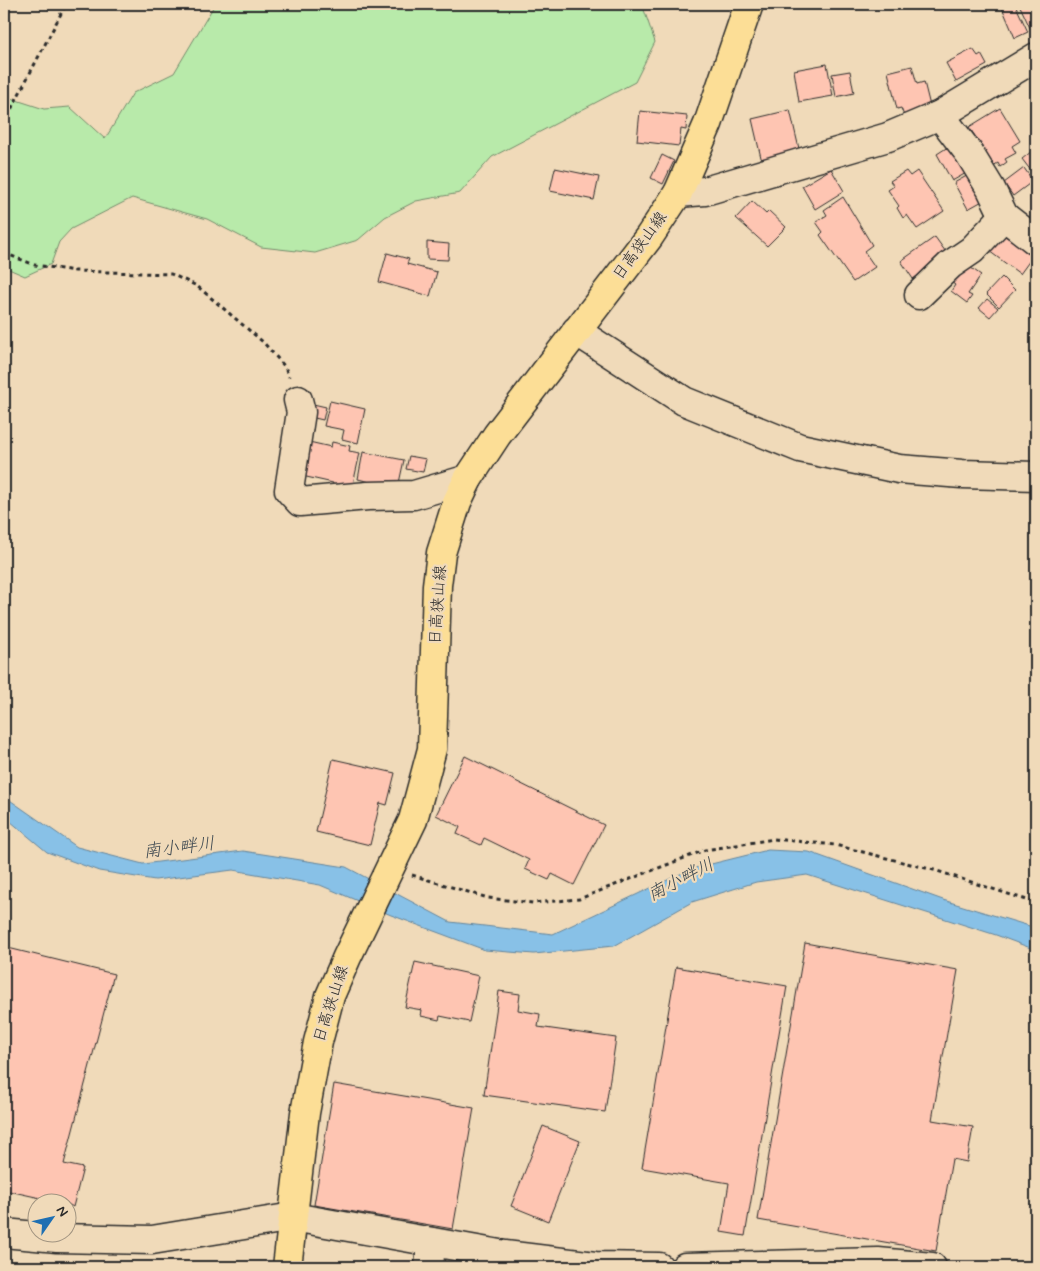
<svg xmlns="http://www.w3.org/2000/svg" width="1040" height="1271" font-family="Mynerve,'Klee One',sans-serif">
  <rect width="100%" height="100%" fill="#f0dab9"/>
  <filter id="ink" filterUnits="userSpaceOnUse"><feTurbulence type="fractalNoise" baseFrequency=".02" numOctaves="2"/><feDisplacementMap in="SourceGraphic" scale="10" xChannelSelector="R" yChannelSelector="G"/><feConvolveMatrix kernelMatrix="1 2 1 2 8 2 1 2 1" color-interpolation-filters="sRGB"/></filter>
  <g filter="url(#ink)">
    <polygon fill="#b8eaaa" stroke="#728a6a" points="215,4 642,4 655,42 635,82 492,157 460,193 416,201 385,217 358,240 315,253 261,247 207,219 132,198 71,229 59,242 51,264 25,276 4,267 4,108 10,98 44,109 70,107 105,139 133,93 174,73"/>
    <polygon fill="#88c1e7" stroke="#63859c" points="4,796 77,847 143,864 243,851 346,867 450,922 553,934 691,869 768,850 809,852 943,900 1036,928 1036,950 996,935 807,875 756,882 692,902 614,946 534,954 485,950 391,915 320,885 233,870 155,880 99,871 47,852 4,816"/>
    <g fill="#fec5b2" stroke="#2b2b2b">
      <polygon points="1015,4 1028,32 1015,38 1001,5"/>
      <polygon points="1019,4 1036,4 1036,27 1031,30"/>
      <polygon points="973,49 978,56 981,54 987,65 956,82 946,63"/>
      <polygon points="827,64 833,96 799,102 794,70"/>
      <polygon points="912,66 917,84 924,82 930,106 919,108 920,112 904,116 901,108 897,109 888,72"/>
      <polygon points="850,71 854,93 836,97 832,74"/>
      <polygon points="1000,108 1020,141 1012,146 1016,153 1005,159 1007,162 1000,167 998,163 986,170 973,148 980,144 969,127"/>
      <polygon points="790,110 800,153 762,162 752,119"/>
      <polygon points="640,111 687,116 686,130 681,129 679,146 637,141"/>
      <polygon points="951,145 970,171 952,181 937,154"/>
      <polygon points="1036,148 1036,175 1035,176 1022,159"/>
      <polygon points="662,155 674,161 663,184 651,178"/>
      <polygon points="555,168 599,177 594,200 550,191"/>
      <polygon points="1024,168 1033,181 1013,196 1004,183"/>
      <polygon points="831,169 844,191 815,209 802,186"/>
      <polygon points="906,171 910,176 917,171 944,211 917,229 907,215 903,218 897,208 899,206 888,190 894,186 890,181"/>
      <polygon points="972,173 986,199 968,209 954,183"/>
      <polygon points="843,197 872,245 864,251 875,267 853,282 820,235 823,232 816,222 827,215 824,210"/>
      <polygon points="752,201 766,214 769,211 786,227 767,246 736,218"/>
      <polygon points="1001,233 1033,256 1020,274 989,251"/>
      <polygon points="935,237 948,255 913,279 901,261"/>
      <polygon points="427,242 449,244 448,260 427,259"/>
      <polygon points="387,253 409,259 407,264 437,272 430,296 379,282"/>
      <polygon points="964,263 981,275 968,294 972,296 967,303 951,291 955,285 951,282"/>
      <polygon points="1002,277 1015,290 999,307 986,294"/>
      <polygon points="987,299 998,308 990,317 979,308"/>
      <polygon points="330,401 365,409 358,443 342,439 344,430 324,426"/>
      <polygon points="309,403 326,407 323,420 306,416"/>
      <polygon points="309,442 331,447 332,442 350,446 349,451 360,453 351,493 331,492 333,483 302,476"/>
      <polygon points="363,452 404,460 399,483 393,481 391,489 379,484 358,479"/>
      <polygon points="409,456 426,459 423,472 406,469"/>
      <polygon points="465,756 604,825 574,885 552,874 549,880 525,869 529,860 484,838 481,845 457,834 460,827 436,815"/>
      <polygon points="333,759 395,773 387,805 380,803 370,845 316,832"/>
      <polygon points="805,943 958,970 932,1120 973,1127 967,1162 952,1159 936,1251 758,1220"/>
      <polygon points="4,947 114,974 64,1164 83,1168 73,1207 68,1204 4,1190"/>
      <polygon points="415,962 479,976 469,1022 440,1016 439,1020 421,1016 422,1010 405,1007"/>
      <polygon points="676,967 787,986 745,1236 721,1232 729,1183 642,1168"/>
      <polygon points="499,991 520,994 518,1010 540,1014 538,1027 616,1038 605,1112 484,1095"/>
      <polygon points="334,1084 474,1108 453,1229 314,1205"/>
      <polygon points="543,1126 580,1141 548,1221 511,1206"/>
    </g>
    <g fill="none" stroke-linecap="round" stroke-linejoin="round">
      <g stroke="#2b2b2b" stroke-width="31">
        <g id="minor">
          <polyline points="940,115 969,153 991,189 1004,216 1036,241"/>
          <polyline points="678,193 705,191 888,137 940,115 1036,57"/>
          <polyline points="919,295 950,265 972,250 1004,216"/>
          <polyline points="576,331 684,401 800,448 899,469 962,474 1036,476"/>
          <polyline points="298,400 301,412 289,490 300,502 368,496 414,495 468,479"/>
          <polyline points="4,1233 57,1238 152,1240 293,1217 505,1255 595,1266 659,1267"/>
          <polyline points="429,1267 431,1242"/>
          <polyline points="685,1267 878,1262 932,1267"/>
        </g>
      </g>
      <g stroke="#2b2b2b" stroke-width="31">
        <polyline id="major" points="287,1267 305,1113 318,1042 330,996 347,957 413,820 432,749 437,585 441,553 457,502 468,479 497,435 649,237 678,193 708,124 749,4"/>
      </g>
      <g stroke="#2b2b2b" stroke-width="3" stroke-dasharray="4 4" stroke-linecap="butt">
        <polyline points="4,123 66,4"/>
        <polyline points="4,253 35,265 75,271 171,274 197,286 263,342 285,367 289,377"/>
        <polyline points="412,875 488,898 533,903 579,899 705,850 774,839 835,845 934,870 1036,903"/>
      </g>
      <use href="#minor" stroke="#f0dab9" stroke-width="28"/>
      <use href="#major" stroke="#fcde96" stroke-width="28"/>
    </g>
  </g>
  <g text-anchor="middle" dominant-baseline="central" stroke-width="4.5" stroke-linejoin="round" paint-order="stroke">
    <g font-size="16" fill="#2b2b2b" stroke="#f0dab9">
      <text transform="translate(640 246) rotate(-54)">日高狭山線</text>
      <text transform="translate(438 605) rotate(-86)">日高狭山線</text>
      <text transform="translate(331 1004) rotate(-72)">日高狭山線</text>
    </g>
    <g font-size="18" font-style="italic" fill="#3e4951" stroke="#f0dab9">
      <text transform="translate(179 848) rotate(-7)">南小畔川</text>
      <text transform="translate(681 880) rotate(-27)">南小畔川</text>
    </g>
  </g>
  <rect width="1040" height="1271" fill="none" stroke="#f0dab9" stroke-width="20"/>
  <rect x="10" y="10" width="1020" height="1251" fill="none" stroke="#2b2b2b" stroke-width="2" filter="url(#ink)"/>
  <g transform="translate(52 1218) rotate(56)"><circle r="24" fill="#f0dab9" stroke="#a19480"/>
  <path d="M0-4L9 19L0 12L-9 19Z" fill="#1f6fb2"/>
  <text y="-8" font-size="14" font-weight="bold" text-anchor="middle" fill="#2b2b2b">N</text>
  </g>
</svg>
